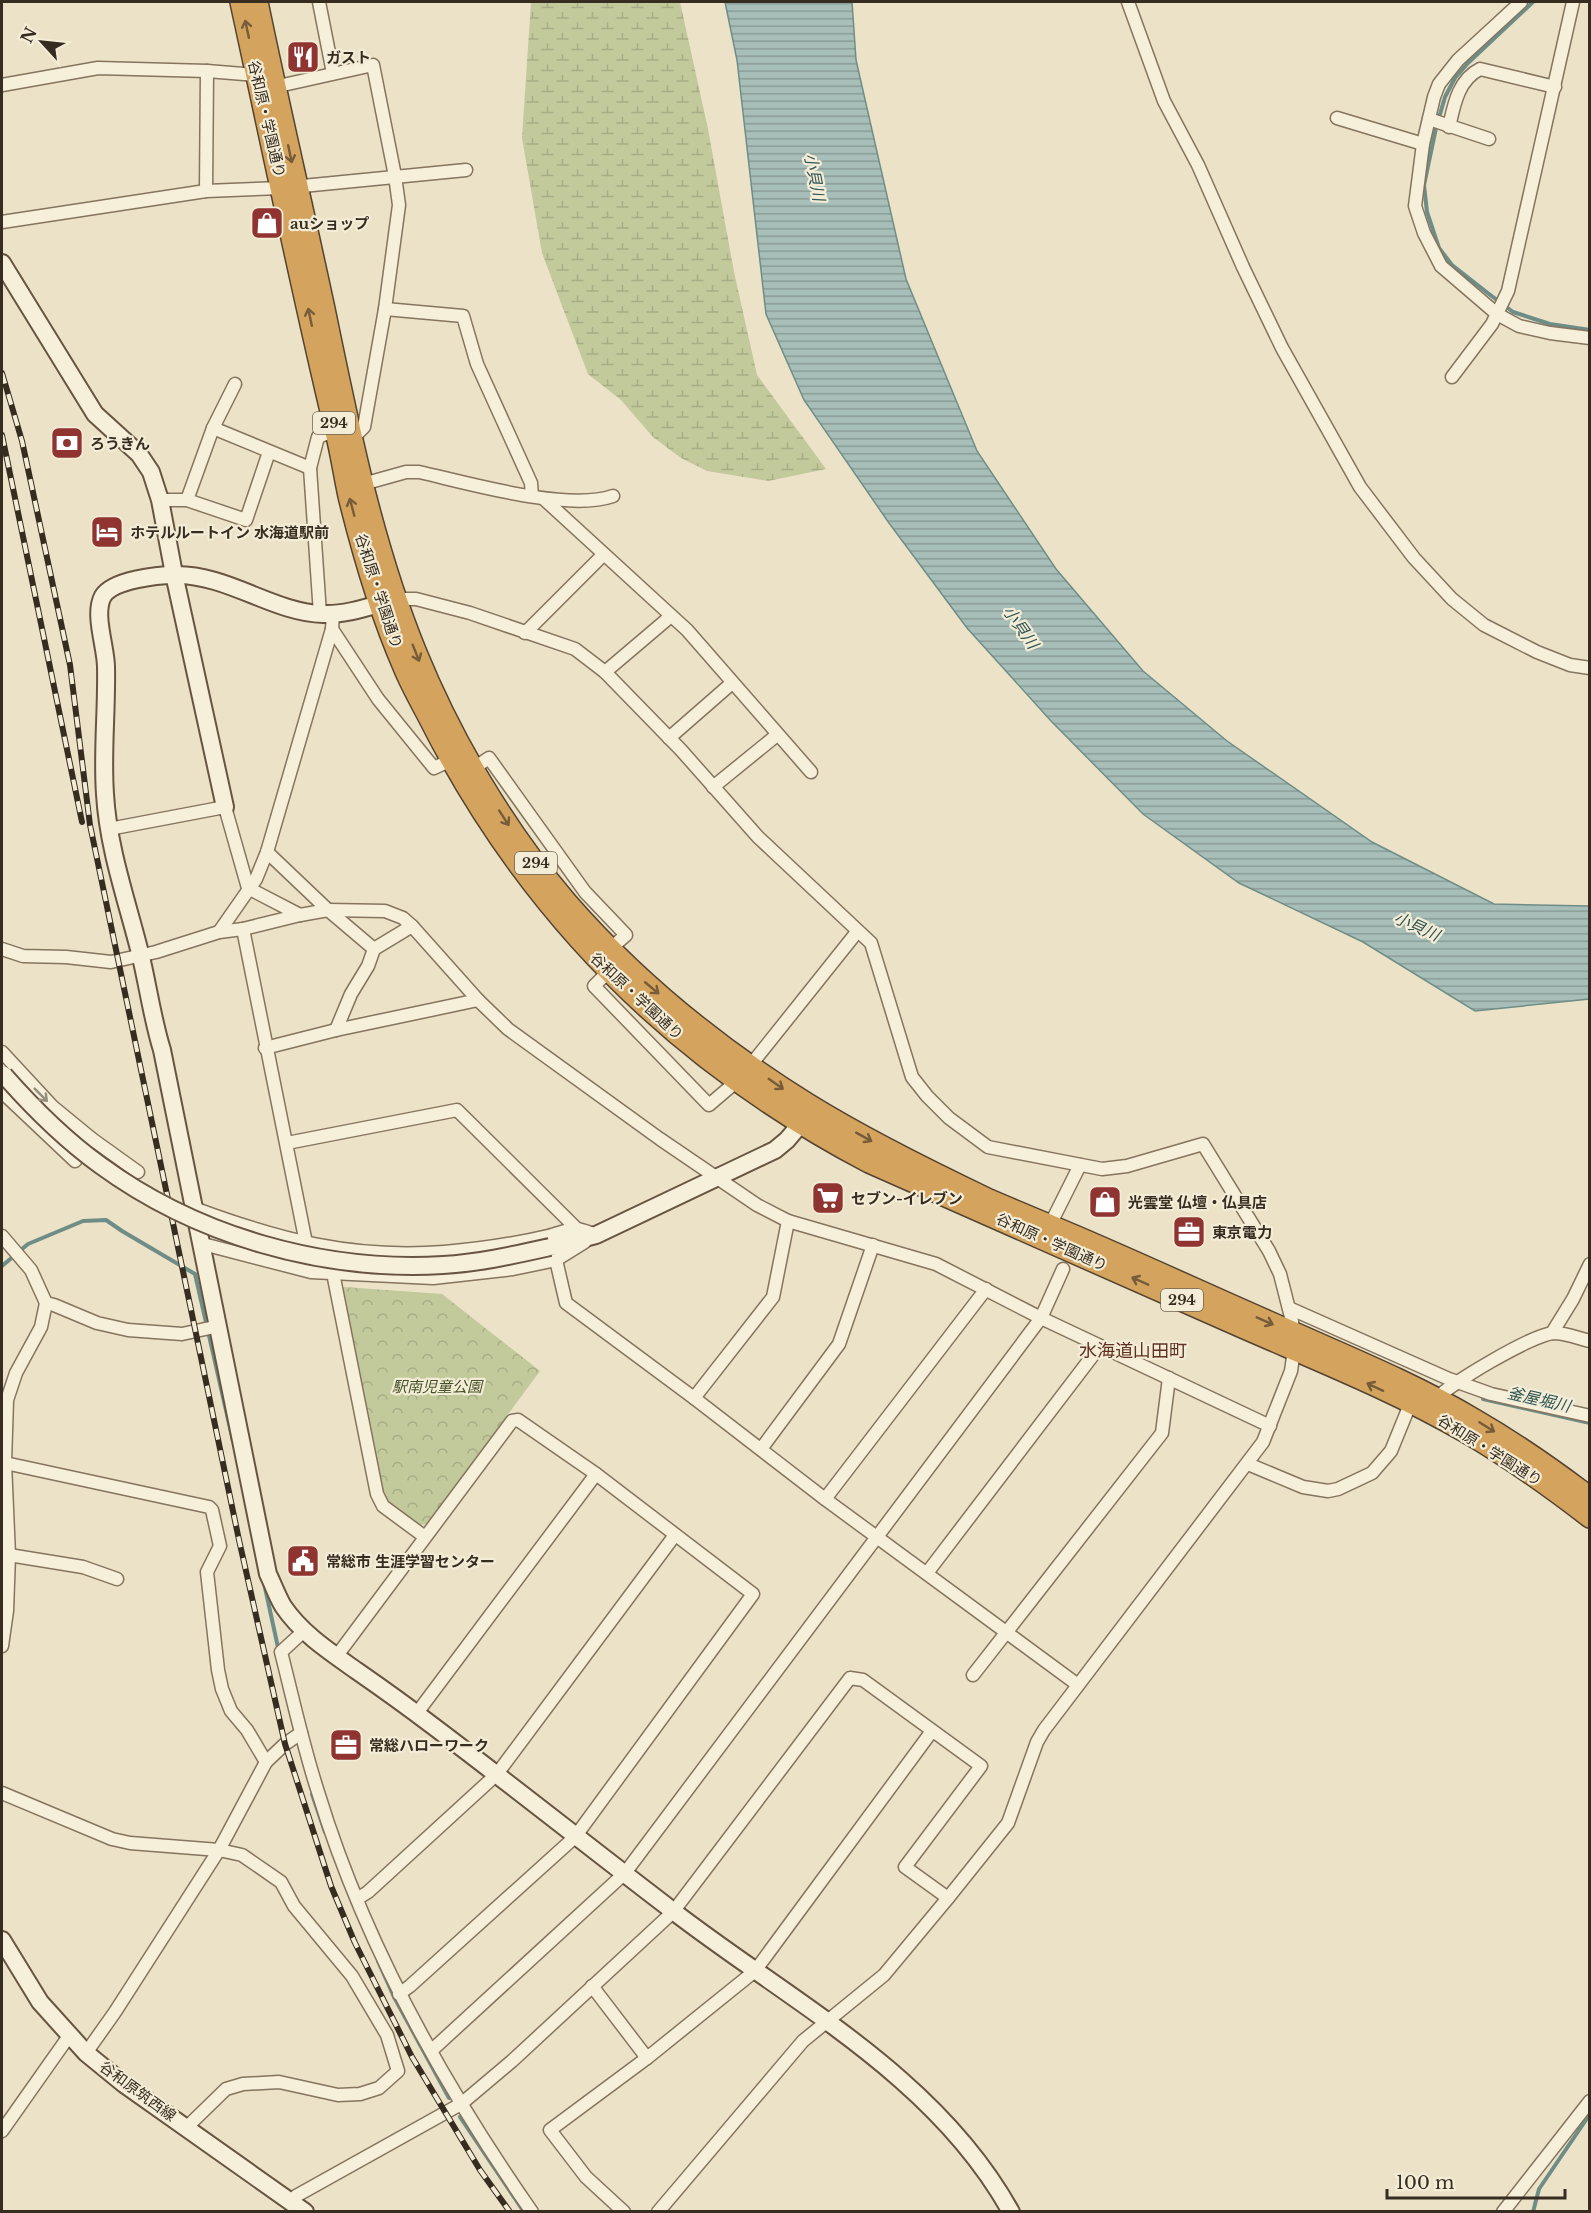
<svg xmlns="http://www.w3.org/2000/svg" width="1591" height="2213" font-family="'Libre Baskerville','Noto Sans JP',serif">
  <defs>
    <pattern id="wetland-marsh" width="20" height="14" patternUnits="userSpaceOnUse" patternTransform="scale(1.5)"><rect width="20" height="14" fill="#c2c99b"/><path d="M1 5h8M5 5V1M11 12h8M15 12V8" fill="none" stroke="#a7ad85"/></pattern>
    <pattern id="park-crowns" width="20" height="18" patternUnits="userSpaceOnUse" patternTransform="scale(1.5)"><rect width="20" height="18" fill="#c2c99b"/><path d="M2 6a3 3 0 1 1 6 0M12 15a3 3 0 1 1 6 0" fill="none" stroke="#a7ad85"/></pattern>
    <pattern id="water-rules" width="6" height="5" patternUnits="userSpaceOnUse" patternTransform="scale(1.5)"><rect width="6" height="5" fill="#a8bfb9"/><path d="M0 2.5h6" fill="none" stroke="#8a9b96"/></pattern>
  </defs>
  <rect width="100%" height="100%" fill="#ebe2c7"/>
  <polygon fill="url(#wetland-marsh)" points="531,2 680,2 708,129 734,272 757,375 826,469 768,481 707,471 681,458 653,437 621,400 588,374 542,253 522,138"/>
  <polygon fill="url(#park-crowns)" points="344,1287 442,1294 540,1371 427,1524 419,1525 384,1498 380,1487 342,1289"/>
  <polygon fill="url(#water-rules)" stroke="#6f8d87" stroke-width="1.5" points="725,2 852,2 856,60 906,279 977,451 1056,569 1143,671 1227,741 1372,842 1494,904 1589,906 1589,999 1475,1011 1363,942 1239,883 1143,814 1051,721 967,628 889,523 804,400 766,314 737,60"/>
  <g fill="none" stroke-linecap="round" stroke-linejoin="round">
    <g stroke="#6f8d87" stroke-width="4">
      <polyline points="1533,2 1468,63 1455,78 1445,97 1436,128 1424,185 1427,212 1439,248 1452,265 1489,294 1513,312 1550,324 1590,330"/>
      <polyline points="2,1266 28,1244 83,1221 106,1220 122,1231 195,1274 233,1441"/>
      <polyline points="1483,1399 1590,1423"/>
      <polyline points="264,1583 279,1652"/>
      <polyline points="312,1794 325,1832"/>
      <polyline points="378,1961 394,1997 449,2098"/>
      <polyline points="460,2117 524,2212"/>
      <polyline points="1533,2212 1539,2189 1590,2114"/>
    </g>
    <g stroke="#85745e" stroke-width="15">
      <g id="street">
        <polyline points="319,2 333,73"/>
        <polyline points="1128,2 1164,101 1198,165 1243,267 1282,348 1360,487 1414,558 1452,599 1484,625 1537,652 1570,665 1590,668"/>
        <polyline points="1521,2 1458,60 1439,84 1434,97 1423,144 1415,206 1424,233 1441,266 1497,314 1519,326 1550,333 1590,338"/>
        <polyline points="2,85 98,68 207,71 257,75"/>
        <polyline points="274,87 373,65 395,176 399,205 385,309 364,427 352,439"/>
        <polyline points="1337,118 1423,144"/>
        <polyline points="1429,119 1489,139"/>
        <path d="M1449,127C1454,105 1458,80 1480,69L1555,87"/>
        <polyline points="206,191 207,71"/>
        <polyline points="2,222 206,191 282,188 466,170"/>
        <polyline points="385,309 463,316 477,364 531,483 532,496"/>
        <polyline points="1452,377 1492,324 1508,291 1573,2"/>
        <polyline points="213,428 310,468"/>
        <path d="M363,484L406,472H419C468,483 567,512 613,496"/>
        <polyline points="544,499 687,630 811,772"/>
        <polyline points="160,500 187,500 246,520 269,452"/>
        <polyline points="187,500 213,428 235,384"/>
        <polyline points="396,599 416,599 470,613 575,649 605,672 681,750 758,837 871,943 912,1077 927,1096 949,1118 988,1147 1102,1169 1127,1166 1203,1144 1269,1251 1280,1274 1292,1321 1294,1350 1291,1371 1263,1442 1044,1730 1037,1742 1008,1823 948,1898 884,1975 803,2041 658,2212"/>
        <polyline points="320,614 310,468 318,437 336,430"/>
        <polyline points="332,629 378,699 434,768 451,760"/>
        <polyline points="525,633 603,555"/>
        <polyline points="605,672 671,616"/>
        <polyline points="669,738 732,683"/>
        <polyline points="474,768 489,758 585,892 626,935 610,949"/>
        <polyline points="713,787 777,735"/>
        <polyline points="109,829 225,807 248,888 300,915"/>
        <polyline points="267,852 328,910 374,949"/>
        <polyline points="243,929 306,1243 310,1248"/>
        <polyline points="219,932 256,879 267,852 332,629 333,614"/>
        <polyline points="2,949 23,956 66,957 111,962 156,952 219,932 243,929 300,915 328,910 385,911 403,918 412,926 478,1000 508,1029 660,1139 757,1205 788,1221 936,1264 1041,1318 1270,1426"/>
        <polyline points="609,971 594,986 709,1105 737,1081"/>
        <polyline points="336,1030 351,994 368,966 374,949 412,926"/>
        <polyline points="265,1048 336,1030 478,1000"/>
        <polyline points="2,1052 53,1107 92,1139 75,1161 2,1092"/>
        <polyline points="750,1066 857,932"/>
        <polyline points="92,1139 138,1172"/>
        <polyline points="287,1143 457,1110 576,1228"/>
        <path d="M194,1208C280,1240 352,1259 444,1252C479,1249 514,1244 548,1236C557,1234 566,1230 574,1229C581,1228 590,1233 596,1235"/>
        <polyline points="1050,1225 1080,1165"/>
        <polyline points="2,1236 31,1270 46,1303 41,1327 16,1373 7,1400 5,1463 9,1555 7,1611 2,1646"/>
        <polyline points="203,1244 311,1272 433,1278 513,1269 556,1260 585,1242"/>
        <polyline points="556,1260 566,1303 694,1398 825,1499 1078,1685"/>
        <polyline points="333,1273 377,1494 383,1506 425,1537"/>
        <polyline points="46,1303 54,1305 97,1323 128,1330 182,1334 219,1326"/>
        <polyline points="1289,1308 1449,1379 1491,1394 1590,1416"/>
        <polyline points="1552,1333 1573,1299 1590,1264"/>
        <polyline points="694,1398 773,1297 788,1221"/>
        <path d="M1434,1401C1447,1385 1533,1334 1554,1333C1565,1333 1578,1338 1590,1341"/>
        <polyline points="761,1449 839,1344 873,1245"/>
        <polyline points="5,1463 209,1507 212,1510 220,1546 207,1572 218,1670 222,1689 231,1711 247,1730 266,1762"/>
        <polyline points="1248,1464 1303,1487 1328,1491 1338,1489 1372,1473 1391,1451 1413,1397"/>
        <polyline points="825,1499 986,1289"/>
        <polyline points="9,1555 83,1567 117,1579"/>
        <polyline points="927,1573 1100,1346"/>
        <path d="M304,1631L281,1652C293,1699 303,1746 318,1792C364,1943 442,2083 532,2212"/>
        <polyline points="336,1657 512,1421 518,1420 596,1474 753,1594 575,1837 410,1986 399,1994"/>
        <polyline points="973,1675 1162,1433 1169,1378"/>
        <polyline points="417,1713 596,1474"/>
        <polyline points="2,1793 112,1839 130,1843 219,1850 242,1855 281,1882 294,1906 352,1976 387,2035 398,2071 379,2088 360,2094 338,2095 279,2082 243,2084 226,2089 187,2127"/>
        <polyline points="357,1899 368,1892 497,1774 675,1535"/>
        <polyline points="592,1986 647,2058"/>
        <polyline points="432,2050 625,1873 1041,1318 1063,1269"/>
        <polyline points="86,2053 115,2012 219,1850 266,1762 285,1744 301,1733"/>
        <polyline points="2,2131 69,2036"/>
        <polyline points="291,2201 296,2196 461,2104 512,2061 673,1912 850,1678 863,1680 981,1766 905,1867 948,1898"/>
        <polyline points="624,2212 586,2177 550,2130 647,2058 755,1971 932,1731"/>
        <polyline points="1503,2212 1590,2101"/>
      </g>
    </g>
    <g stroke="#675541" stroke-width="20">
      <g id="secondary">
        <polyline points="2,263 95,414 139,454 151,472 160,500 174,574 225,807"/>
        <path d="M389,601C368,607 345,615 323,614C274,613 227,574 175,575C157,575 113,580 103,596C93,614 106,647 106,667C107,710 102,752 105,794C108,848 127,901 140,953C148,985 152,1018 162,1050L268,1574C273,1584 277,1596 283,1606C301,1633 330,1652 357,1671C383,1689 408,1707 433,1726C514,1787 593,1850 673,1911C791,2002 936,2076 1011,2212"/>
        <polyline points="550,1247 596,1235 775,1150 787,1140 809,1114"/>
        <polyline points="2,1940 40,2002 86,2053 124,2084 305,2212"/>
      </g>
    </g>
    <g stroke="#544331" stroke-width="24">
      <g id="highway">
        <path d="M241,2C272,144 301,286 335,428C341,450 344,473 349,496C363,553 380,612 404,667C411,684 420,700 429,717C527,912 675,1060 869,1162C992,1217 1116,1271 1240,1326C1315,1359 1394,1390 1466,1432C1509,1457 1550,1486 1590,1517"/>
        <path d="M257,2C278,104 302,206 324,309C348,425 371,543 416,653C452,741 505,831 567,903C635,981 719,1049 807,1104C865,1140 928,1171 989,1200C1019,1213 1049,1225 1079,1238C1149,1268 1218,1300 1287,1330C1350,1358 1414,1384 1473,1419C1513,1442 1552,1469 1590,1498"/>
      </g>
    </g>
    <use href="#street" stroke="#f6efda" stroke-width="12"/>
    <use href="#secondary" stroke="#f6efda" stroke-width="16"/>
    <use href="#highway" stroke="#d4a45e" stroke-width="21"/>
    <g stroke="#372c20" stroke-width="6">
      <g id="rail">
        <polyline points="2,373 22,441 70,665 90,825 239,1540 285,1744 331,1886 355,1943 412,2057 480,2170 510,2212"/>
        <polyline points="2,435 82,822"/>
      </g>
    </g>
    <use href="#rail" stroke="#f3ecd6" stroke-width="4" stroke-dasharray="11" stroke-linecap="butt"/>
    <g stroke="#675541" stroke-width="20" stroke-linecap="butt">
      <path id="secondary-bridge" d="M4,1075C33,1108 64,1139 100,1165C197,1236 322,1272 443,1265C479,1263 514,1255 550,1247"/>
    </g>
    <use href="#secondary-bridge" stroke="#f6efda" stroke-width="16"/>
  </g>
  <defs><path id="oneway-shaft" d="M-6 0H5M1.5-3L5.5 0L1.5 3" fill="none" stroke-width="1.6" stroke-linecap="round" stroke-linejoin="round" transform="scale(1.5)"/></defs>
  <g stroke="#765c39">
    <use href="#oneway-shaft" transform="translate(247 29) rotate(-102)"/>
    <use href="#oneway-shaft" transform="translate(290 154) rotate(78)"/>
    <use href="#oneway-shaft" transform="translate(310 317) rotate(-102)"/>
    <use href="#oneway-shaft" transform="translate(352 507) rotate(-105)"/>
    <use href="#oneway-shaft" transform="translate(416 653) rotate(68)"/>
    <use href="#oneway-shaft" transform="translate(504 818) rotate(57)"/>
    <use href="#oneway-shaft" transform="translate(652 988) rotate(40)"/>
    <use href="#oneway-shaft" transform="translate(776 1084) rotate(35)"/>
    <use href="#oneway-shaft" transform="translate(864 1137) rotate(29)"/>
    <use href="#oneway-shaft" transform="translate(1140 1281) rotate(-156)"/>
    <use href="#oneway-shaft" transform="translate(1265 1321) rotate(24)"/>
    <use href="#oneway-shaft" transform="translate(1375 1387) rotate(-155)"/>
    <use href="#oneway-shaft" transform="translate(1487 1427) rotate(32)"/>
  </g>
  <use stroke="#968e7d" href="#oneway-shaft" transform="translate(41 1095) rotate(45)"/>
  <defs>
    <g id="restaurant-square" transform="scale(1.725)"><rect x="-9" y="-9" width="18" height="18" rx="4" fill="#903432" stroke="#f3ecd6"/><path d="M-5-6h1v4h1v-4h1v4h1v-4h1v5L-1.5 .5V6h-2V.5L-5-1ZM5-6V6H3V1.5H1.5Q1.5-4 5-6Z" fill="#fff"/></g>
    <g id="shop-square" transform="scale(1.725)"><rect x="-9" y="-9" width="18" height="18" rx="4" fill="#903432" stroke="#f3ecd6"/><path d="M-5-2.5h2.3a2.7 3.5 0 0 1 5.4 0H5L5.5 6h-11ZM-1.5-2.5h3a1.5 2.3 0 0 0-3 0Z" fill="#fff"/></g>
    <g id="bank-square" transform="scale(1.725)"><rect x="-9" y="-9" width="18" height="18" rx="4" fill="#903432" stroke="#f3ecd6"/><path d="M-6-4H6V4H-6ZM0-2.3a2.3 2.3 0 1 0 0 4.6a2.3 2.3 0 1 0 0-4.6Z" fill="#fff"/></g>
    <g id="hotel-square" transform="scale(1.725)"><rect x="-9" y="-9" width="18" height="18" rx="4" fill="#903432" stroke="#f3ecd6"/><path d="M-6-4.5h1.5V1H6V5H4.5V3h-9V5H-6ZM-4 0a1.8 1.8 0 1 1 3.6 0ZM.5 0V-2.5h3Q6-2.5 6 0Z" fill="#fff"/></g>
    <g id="supermarket-square" transform="scale(1.725)"><rect x="-9" y="-9" width="18" height="18" rx="4" fill="#903432" stroke="#f3ecd6"/><path d="M-6-5.5h2.5l.6 2H6L4.5 2H-2.5L-4.4-4H-6ZM-1.5 3.2a1.3 1.3 0 1 0 .1 0ZM3 3.2a1.3 1.3 0 1 0 .1 0Z" fill="#fff"/></g>
    <g id="office-square" transform="scale(1.725)"><rect x="-9" y="-9" width="18" height="18" rx="4" fill="#903432" stroke="#f3ecd6"/><path d="M-6-3h4V-5.5h4V-3h4V5H-6ZM-1-4.5V-3h2v-1.5ZM-6 0V1H6V0Z" fill="#fff"/></g>
    <g id="civic-square" transform="scale(1.725)"><rect x="-9" y="-9" width="18" height="18" rx="4" fill="#903432" stroke="#f3ecd6"/><path d="M-.6-6.5H3V-4.5H.6V-3L4-1V1h2V6H-6V1h2V-1L-.6-3ZM-1.2 2.5V6h2.4V2.5Z" fill="#fff"/></g>
  </defs>
  <g fill-rule="evenodd">
    <use href="#restaurant-square" x="303" y="57"/>
    <use href="#shop-square" x="267" y="223"/>
    <use href="#bank-square" x="67" y="443"/>
    <use href="#hotel-square" x="107" y="532"/>
    <use href="#supermarket-square" x="828" y="1198"/>
    <use href="#shop-square" x="1105" y="1202"/>
    <use href="#office-square" x="1189" y="1232"/>
    <use href="#civic-square" x="303" y="1561"/>
    <use href="#office-square" x="346" y="1745"/>
  </g>
  <g text-anchor="middle" dominant-baseline="central" stroke-width="4.5" stroke-linejoin="round" paint-order="stroke">
    <g fill="#f3ecd6" stroke="#6f6657" stroke-width="1.5">
      <rect x="313" y="412" width="42" height="22" rx="4.5"/>
      <rect x="515" y="852" width="42" height="22" rx="4.5"/>
      <rect x="1161" y="1289" width="42" height="22" rx="4.5"/>
    </g>
    <g font-size="14" font-weight="bold" fill="#372c20">
      <text x="334" y="423">294</text>
      <text x="536" y="863">294</text>
      <text x="1182" y="1300">294</text>
    </g>
    <g font-size="15" font-weight="bold" fill="#372c20" stroke="#f3ecd6" text-anchor="start">
      <text x="326" y="57">ガスト</text>
      <text x="290" y="223">auショップ</text>
      <text x="90" y="443">ろうきん</text>
      <text x="130" y="532">ホテルルートイン 水海道駅前</text>
      <text x="851" y="1198">セブン-イレブン</text>
      <text x="1128" y="1202">光雲堂 仏壇・仏具店</text>
      <text x="1212" y="1232">東京電力</text>
      <text x="326" y="1561">常総市 生涯学習センター</text>
      <text x="369" y="1745">常総ハローワーク</text>
    </g>
    <g font-size="15" fill="#372c20" stroke="#f3ecd6">
      <text transform="translate(267 119) rotate(77)">谷和原・学園通り</text>
      <text transform="translate(379 591) rotate(72)">谷和原・学園通り</text>
      <text transform="translate(637 996) rotate(43)">谷和原・学園通り</text>
      <text transform="translate(1052 1242) rotate(24)">谷和原・学園通り</text>
      <text transform="translate(1490 1450) rotate(32)">谷和原・学園通り</text>
      <text transform="translate(138 2091) rotate(36)">谷和原筑西線</text>
    </g>
    <g font-size="15" font-style="italic" fill="#465228" stroke="#f3ecd6">
      <text x="437" y="1386">駅南児童公園</text>
    </g>
    <g font-size="16" font-style="italic" fill="#315554" stroke="#f3ecd6">
      <text transform="translate(815 177) rotate(79)">小貝川</text>
      <text transform="translate(1021 627) rotate(55)">小貝川</text>
      <text transform="translate(1417 926) rotate(24)">小貝川</text>
      <text transform="translate(1539 1399) rotate(13)">釜屋堀川</text>
    </g>
    <g font-size="18" fill="#603223" stroke="#f3ecd6">
      <text x="1133" y="1351">水海道山田町</text>
    </g>
  </g>
  <rect width="1591" height="2213" fill="none" stroke="#372c20" stroke-width="6"/>
  <g transform="translate(42 42) rotate(297)" stroke="#f3ecd6" stroke-width="4.5" paint-order="stroke">
  <path d="M0-4.5L10 22L0 15L-10 22Z" fill="#372c20"/>
  <text y="-9" font-size="16" font-weight="bold" text-anchor="middle" fill="#372c20">N</text>
  </g>
  <path d="M1387 2189v9h178v-9" fill="none" stroke="#372c20" stroke-width="3"/>
  <text x="1396" y="2189" font-size="18" fill="#372c20" stroke="#f3ecd6" stroke-width="4.5" paint-order="stroke">100 m</text>
</svg>
